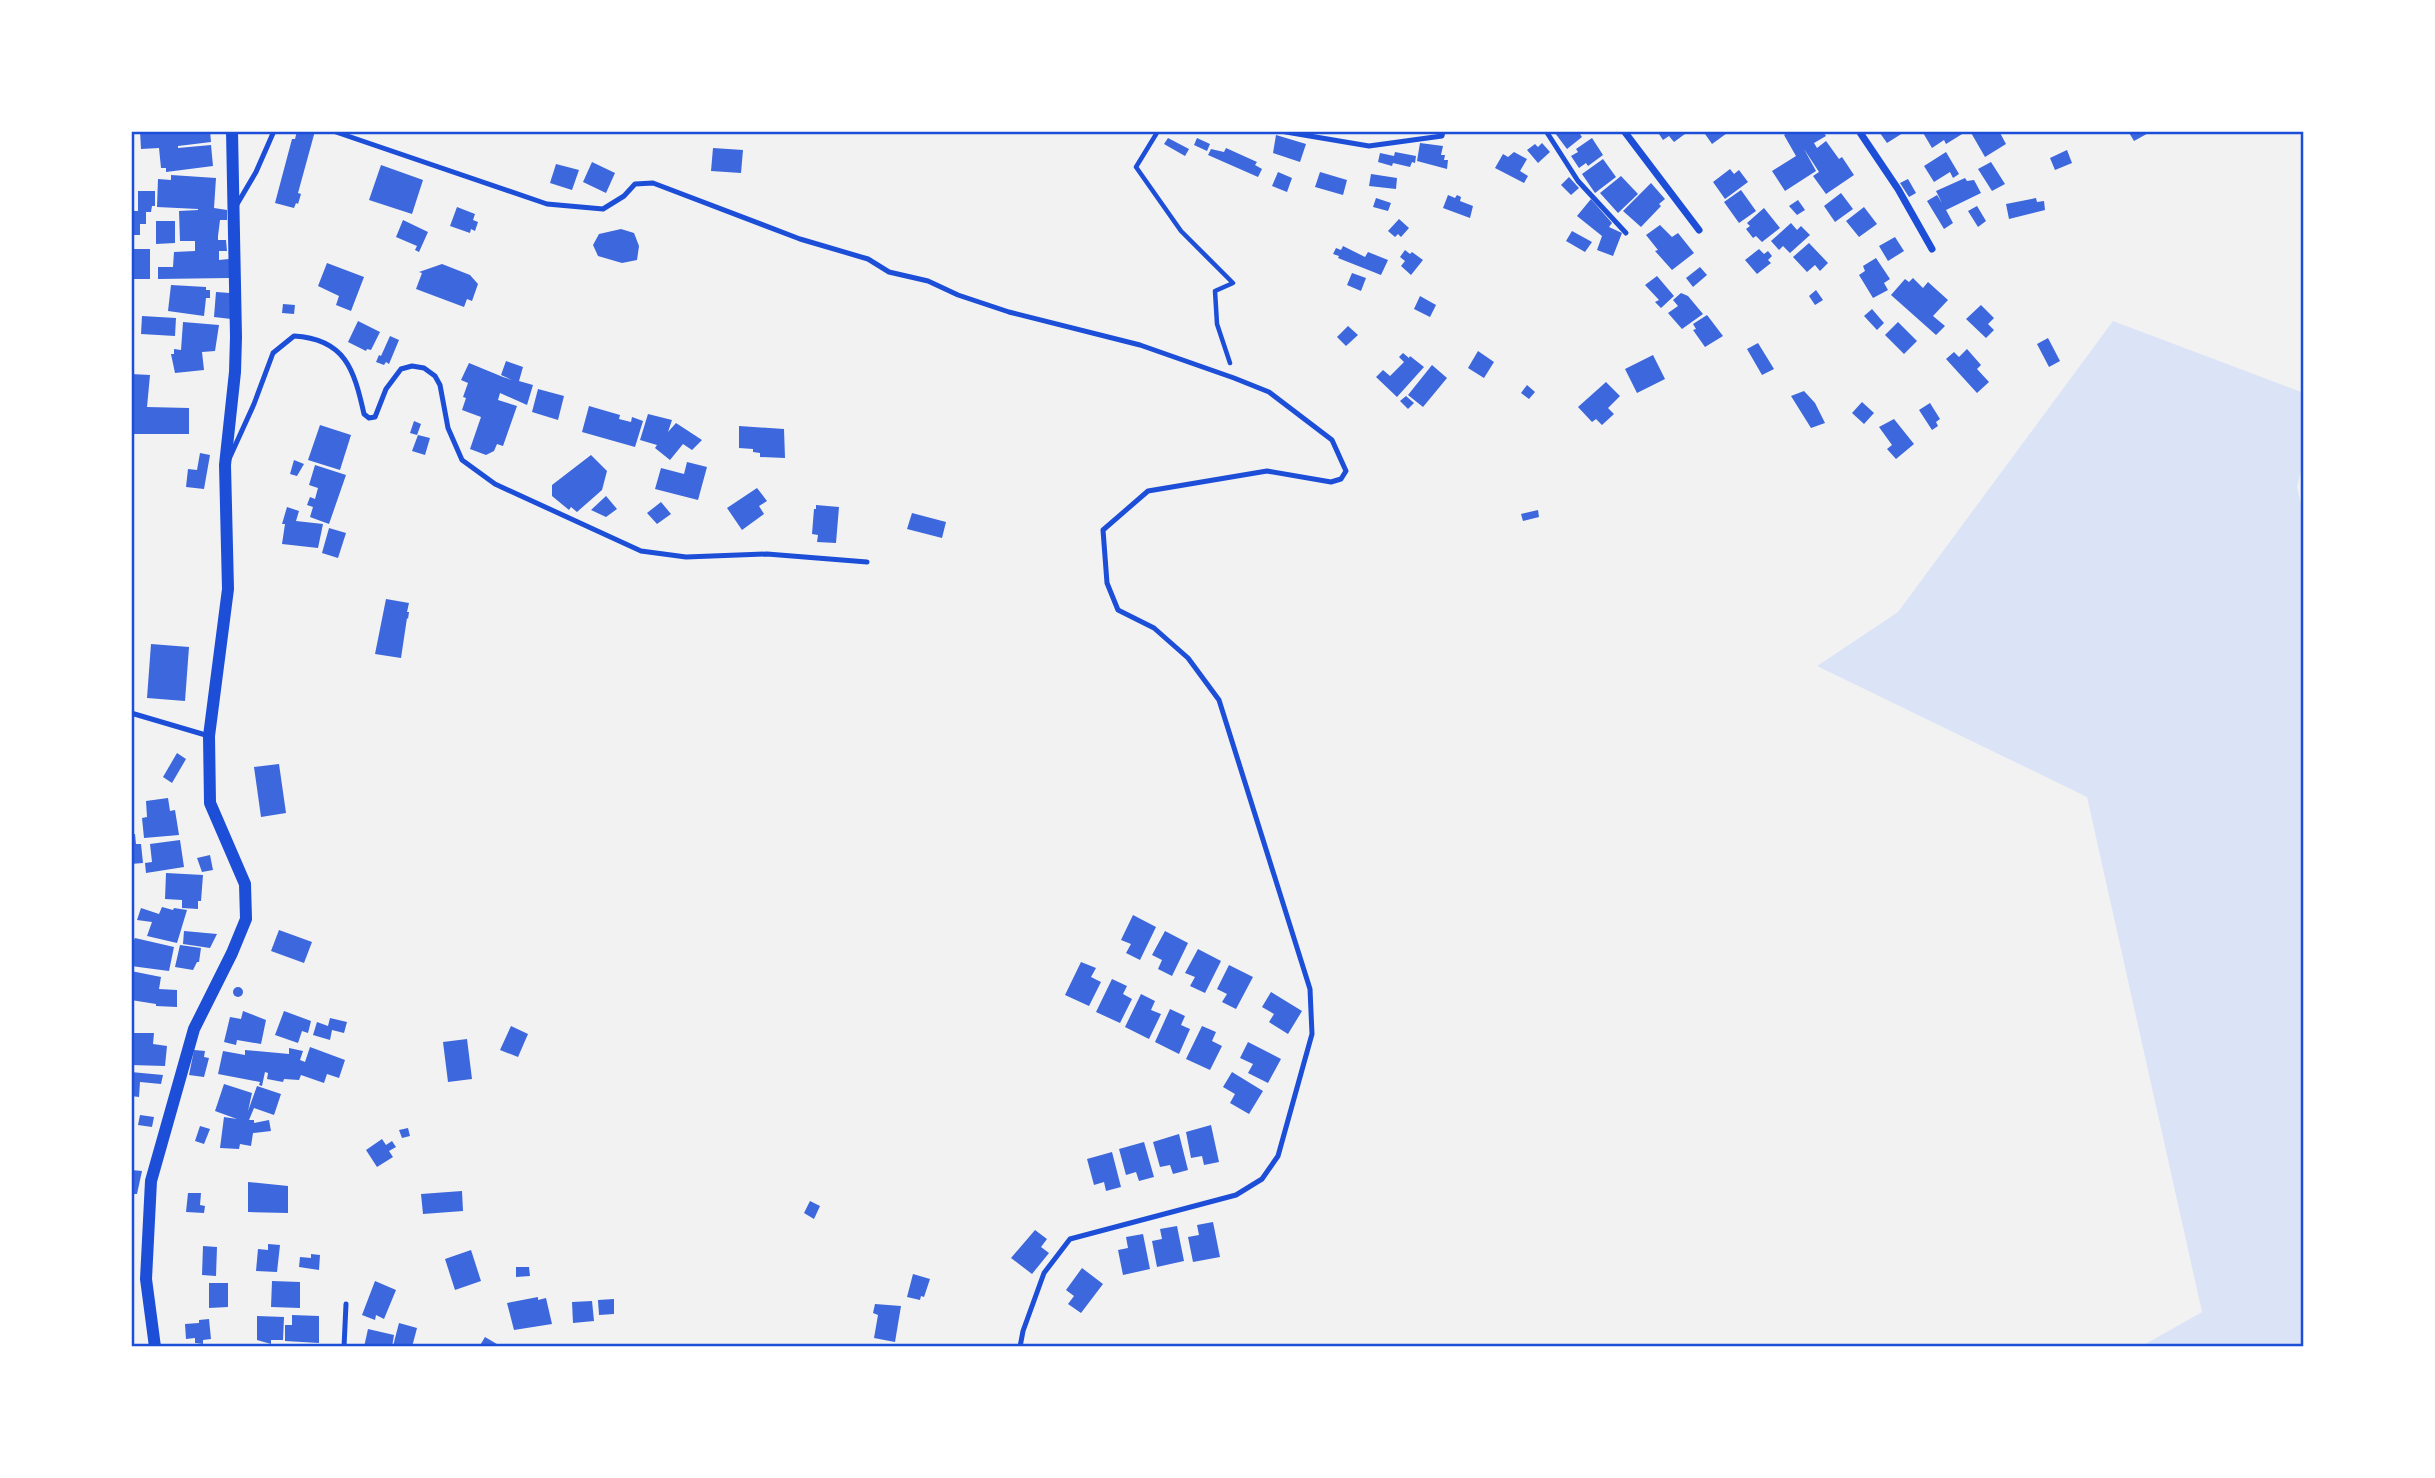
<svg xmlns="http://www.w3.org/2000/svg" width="2435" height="1478" font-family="'Crimson Pro',serif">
  <rect width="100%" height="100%" fill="#f2f2f2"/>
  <polygon fill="#dbe4f7" points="2113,321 2304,393 2304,459 2297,487 2304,519 2304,1347 2140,1347 2202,1312 2087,797 1817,666 1898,612"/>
  <g fill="#3d67dc">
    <polygon points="140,131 210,131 211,142 178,146 178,148 211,145 213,166 166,172 166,168 161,168 159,148 141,149"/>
    <polygon points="297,131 315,131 298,193 301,194 298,204 296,203 294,208 275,203 292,139 295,139"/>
    <polygon points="1558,131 1578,131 1582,137 1567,149 1555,133"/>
    <polygon points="1657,131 1689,131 1674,142 1669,136 1663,140"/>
    <polygon points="1703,131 1730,131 1712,144"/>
    <polygon points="1790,131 1823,131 1826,136 1814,143 1817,148 1826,141 1839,159 1842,157 1854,175 1826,194 1813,176 1819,172 1804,149 1816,171 1785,191 1772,171 1796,156 1784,135"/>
    <polygon points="1883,131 1906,131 1887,143 1880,133"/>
    <polygon points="1922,131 1967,131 1946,144 1944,140 1932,148"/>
    <polygon points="1970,131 1999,131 2006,144 1985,157"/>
    <polygon points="2128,131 2152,131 2134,141"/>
    <polygon points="1276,135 1306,144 1300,162 1273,153"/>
    <polygon points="1168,138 1189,149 1185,156 1164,144"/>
    <polygon points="1197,138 1210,144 1207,151 1194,145"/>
    <polygon points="1592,138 1603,155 1588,166 1586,163 1579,168 1571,156 1578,152 1576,149"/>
    <polygon points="1420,143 1443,146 1441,155 1445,155 1444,160 1448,160 1447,169 1417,161"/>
    <polygon points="1542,143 1550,152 1538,163 1527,150 1535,144 1538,147"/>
    <polygon points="713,148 743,150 741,173 711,171"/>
    <polygon points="1226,148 1257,162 1255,165 1262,169 1258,177 1208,155 1211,149 1224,152"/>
    <polygon points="2067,150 2072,163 2055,170 2050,158"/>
    <polygon points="1395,152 1416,156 1415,163 1412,162 1410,167 1393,163 1392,166 1378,162 1380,153 1394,156"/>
    <polygon points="1514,152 1527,159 1520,171 1528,176 1524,183 1495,168 1503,154 1508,157"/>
    <polygon points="1946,152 1959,174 1953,178 1950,172 1934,182 1924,166"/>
    <polygon points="1603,159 1616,177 1595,193 1582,174"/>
    <polygon points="592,162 615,173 606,193 583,182"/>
    <polygon points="1991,162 2005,184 1992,191 1978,169"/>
    <polygon points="556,164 579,170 572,190 550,183"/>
    <polygon points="381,165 423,180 412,214 369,200"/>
    <polygon points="1730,169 1734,174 1739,170 1748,182 1725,199 1713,182"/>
    <polygon points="1278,172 1292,178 1287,192 1272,186"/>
    <polygon points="1320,172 1347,180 1343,195 1315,187"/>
    <polygon points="1371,174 1397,178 1396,189 1369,186"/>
    <polygon points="171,175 216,178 214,208 227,210 227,220 220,220 218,236 218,240 226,240 227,251 219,251 219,260 229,259 230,278 158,279 158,267 173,267 174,252 195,251 195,241 180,241 179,211 198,210 198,209 157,207 158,179 171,180"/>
    <polygon points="1621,176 1638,194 1618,213 1600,193"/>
    <polygon points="1569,177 1579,188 1571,195 1561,185"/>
    <polygon points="1965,178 1967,181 1974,180 1981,193 1946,210 1953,223 1944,229 1927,201 1937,195 1942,203 1936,191"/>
    <polygon points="1908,179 1916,193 1909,197 1900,183"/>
    <polygon points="1651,183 1665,199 1659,204 1661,206 1641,227 1623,211"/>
    <polygon points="1741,190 1756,211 1739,223 1724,202"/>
    <polygon points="138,191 155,191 155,206 152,206 151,212 146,212 146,224 140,224 140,235 131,235 131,215 132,211 138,211"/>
    <polygon points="1841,193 1853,209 1835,222 1824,206"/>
    <polygon points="1448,195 1455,198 1457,195 1461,197 1460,201 1473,206 1470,218 1443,208"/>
    <polygon points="1376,198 1391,203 1388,211 1373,207"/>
    <polygon points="2036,198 2037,202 2044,201 2045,210 2009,219 2006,204"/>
    <polygon points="1591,199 1612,223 1609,227 1622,233 1613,256 1597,250 1602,236 1577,216"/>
    <polygon points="1798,200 1805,210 1797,215 1789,206"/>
    <polygon points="1977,206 1986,221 1978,227 1968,211"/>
    <polygon points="457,207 475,214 473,220 478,222 475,231 471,229 470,233 450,226"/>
    <polygon points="1864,207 1877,224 1859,237 1846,221"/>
    <polygon points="1764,208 1780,228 1762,242 1756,236 1753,238 1746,229 1750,226 1747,223"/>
    <polygon points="1399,219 1409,228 1401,237 1398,234 1395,237 1388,231"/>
    <polygon points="403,220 428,232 419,252 415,250 417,246 396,237"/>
    <polygon points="156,221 175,221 175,243 156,244"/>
    <polygon points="1791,223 1797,230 1801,226 1810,235 1790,253 1783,246 1779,250 1771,241"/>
    <polygon points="1660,225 1672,237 1678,233 1694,253 1672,270 1655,251 1658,250 1646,235"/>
    <polygon points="621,229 634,233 639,246 637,260 622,263 598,256 593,245 599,234"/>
    <polygon points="1572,231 1592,242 1585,252 1566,241"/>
    <polygon points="1895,237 1904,251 1888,261 1879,246"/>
    <polygon points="1809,243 1828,263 1820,271 1815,265 1807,272 1793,257"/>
    <polygon points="1343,246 1365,257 1368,252 1388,260 1381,275 1338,258 1339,256 1333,254 1336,248 1341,250"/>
    <rect x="132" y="249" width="18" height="30"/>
    <polygon points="1759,249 1764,254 1768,251 1772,256 1768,260 1771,263 1757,274 1745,260"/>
    <polygon points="1405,250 1410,254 1412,252 1423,260 1411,275 1401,266 1405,261 1400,257"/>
    <polygon points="1876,258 1890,279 1884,283 1888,290 1873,298 1859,275 1865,271 1863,266"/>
    <polygon points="327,263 364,277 351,311 336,305 339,296 318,286"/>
    <polygon points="442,264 470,275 478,284 472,301 467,299 464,307 416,289 422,273 419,272"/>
    <polygon points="1700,267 1707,275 1693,287 1686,278"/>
    <polygon points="1352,273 1366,278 1361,291 1347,285"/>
    <polygon points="1657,276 1674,296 1661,308 1655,302 1659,300 1645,285"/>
    <polygon points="1913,278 1923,288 1928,282 1948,300 1933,316 1945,326 1936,335 1891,295 1905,279 1909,282"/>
    <polygon points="171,285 206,287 206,290 210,290 210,298 206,298 204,316 168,311"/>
    <polygon points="1816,290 1823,300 1815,305 1809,296"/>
    <polygon points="216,292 230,293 231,319 214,317"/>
    <polygon points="1681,293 1688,296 1703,314 1682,329 1668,313 1678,306 1673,300"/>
    <polygon points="1420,296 1436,305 1430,317 1414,309"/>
    <polygon points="283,304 295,305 294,314 282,313"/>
    <polygon points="1981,305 1994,318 1988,324 1994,330 1986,338 1966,319"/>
    <polygon points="1872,309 1884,323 1877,330 1864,316"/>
    <polygon points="1707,315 1723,336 1705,347 1693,330 1696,329 1693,324"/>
    <polygon points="142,316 176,318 175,336 141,334"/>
    <polygon points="358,321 380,332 371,350 367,349 366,351 348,342"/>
    <polygon points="183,322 219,325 215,351 202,352 204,370 175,373 171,354 174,354 174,349 181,350"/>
    <polygon points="1898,322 1917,341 1904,354 1885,335"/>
    <polygon points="1348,326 1358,335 1346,346 1337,337"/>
    <polygon points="390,336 399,340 389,364 386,362 384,365 376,362 379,355 381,356"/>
    <polygon points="2048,338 2060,361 2049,367 2037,344"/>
    <polygon points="1758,343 1774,369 1762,375 1747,349"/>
    <polygon points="1967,349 1981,365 1977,369 1989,382 1977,393 1946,359 1954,352 1959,357"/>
    <polygon points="1478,351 1494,362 1484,378 1468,368"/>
    <polygon points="1403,353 1409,358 1410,356 1424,367 1397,397 1376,377 1383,370 1390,376 1404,362 1399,357"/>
    <polygon points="1653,355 1665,379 1637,393 1625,369"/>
    <polygon points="506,361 523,367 519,381 533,385 527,405 500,393 498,400 517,406 503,446 497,444 494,451 486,455 470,449 481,417 462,410 466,398 463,397 468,383 461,380 469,363 503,377 512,380 501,375"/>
    <polygon points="1432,365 1447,378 1423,407 1408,395"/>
    <polygon points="131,374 150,375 147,407 189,408 189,434 132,434"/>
    <polygon points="1606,382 1620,396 1608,408 1614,414 1602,425 1596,419 1592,422 1578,407"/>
    <polygon points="1527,385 1535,392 1529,399 1521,393"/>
    <polygon points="538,389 564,396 558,420 532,412"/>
    <polygon points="1804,391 1815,403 1825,423 1811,428 1791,396"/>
    <polygon points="1406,396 1414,403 1408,409 1400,401"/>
    <polygon points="1862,402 1874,413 1864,424 1852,413"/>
    <polygon points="1930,403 1940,419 1936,422 1938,426 1932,430 1919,410"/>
    <polygon points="589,406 620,415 619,419 631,422 632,417 643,421 635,447 582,432"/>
    <polygon points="648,414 672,420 668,432 676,423 702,440 692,450 683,444 670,460 655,448 657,445 640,440"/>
    <polygon points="1894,419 1914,444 1896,459 1887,449 1892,445 1879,427"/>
    <polygon points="414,421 421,424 417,435 410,433"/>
    <polygon points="320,425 351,435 340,470 308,460"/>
    <polygon points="739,426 784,429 785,458 760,457 760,453 753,452 753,449 739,448"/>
    <polygon points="418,435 430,438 425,455 412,451"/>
    <polygon points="200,453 210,455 204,489 186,487 188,469 197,470"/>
    <polygon points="591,455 607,471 602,490 577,512 571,507 569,510 552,496 552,485"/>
    <polygon points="294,460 304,464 297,476 290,474"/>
    <polygon points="687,462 707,467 698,500 655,489 661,468 684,474"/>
    <polygon points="315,465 346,475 329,524 310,517 313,507 307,505 310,497 315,499 318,488 309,485"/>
    <polygon points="757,488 767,501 759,506 764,514 742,530 727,508"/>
    <polygon points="606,496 617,509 606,517 591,510"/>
    <polygon points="661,502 671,514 657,524 647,513"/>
    <polygon points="816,505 839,507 836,543 817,542 818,535 812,534 814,509 816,509"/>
    <polygon points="287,507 299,511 296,521 323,524 318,548 282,544 285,524 282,524"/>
    <polygon points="1538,510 1539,517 1523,521 1521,514"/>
    <polygon points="912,513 946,522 942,538 907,529"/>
    <polygon points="329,528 346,533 338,558 322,553"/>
    <polygon points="386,599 409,603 407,612 409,612 408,619 407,618 401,658 375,654"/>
    <polygon points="151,644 189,647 185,701 147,698"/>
    <polygon points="177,753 186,759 172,783 163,777"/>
    <polygon points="279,764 286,813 261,817 254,767"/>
    <polygon points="168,798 170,811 175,810 179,835 144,838 142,818 147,817 146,801"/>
    <polygon points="131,834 135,834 136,844 141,844 143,863 131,864"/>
    <polygon points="180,840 184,867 146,873 145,863 152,862 150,844"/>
    <polygon points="210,855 213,870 202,872 197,858"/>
    <polygon points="166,873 203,875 201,901 198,901 198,909 182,908 182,900 165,899"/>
    <polygon points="162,907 173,910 174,908 187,910 177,943 147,936 152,922 137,920 141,908 159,914"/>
    <polygon points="1133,915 1156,927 1140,960 1126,953 1131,944 1121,940"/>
    <polygon points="279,930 312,942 304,963 271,951"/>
    <polygon points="184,931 217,934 210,948 183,944"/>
    <polygon points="1165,931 1188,943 1172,976 1158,969 1162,960 1152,955"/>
    <polygon points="135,938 174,947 169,971 131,966 131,940 134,940"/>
    <polygon points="180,945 201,948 199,962 197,962 193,970 175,967"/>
    <polygon points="1198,949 1221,961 1205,993 1190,986 1195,977 1185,973"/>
    <polygon points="1081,962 1096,968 1091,977 1101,982 1089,1006 1065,995"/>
    <polygon points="1229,965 1253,977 1236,1009 1222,1002 1227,994 1217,989"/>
    <polygon points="131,971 161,977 159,989 177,990 177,1007 156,1006 156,1004 131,1000"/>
    <polygon points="1112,979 1127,986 1123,994 1132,999 1120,1023 1096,1012"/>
    <circle cx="238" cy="992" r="5"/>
    <polygon points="1271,992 1302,1011 1288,1034 1269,1022 1274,1014 1262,1007"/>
    <polygon points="1141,994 1155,1001 1151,1010 1161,1014 1149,1039 1125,1027"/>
    <polygon points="1170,1009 1185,1016 1181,1025 1190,1029 1179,1054 1155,1042"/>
    <polygon points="243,1011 266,1020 261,1044 237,1040 236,1045 224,1042 230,1017 241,1019"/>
    <polygon points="284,1011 311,1021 308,1033 302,1031 298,1043 275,1035"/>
    <polygon points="330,1018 347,1022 344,1033 332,1030 330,1040 313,1035 317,1022 328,1026"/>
    <polygon points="511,1026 528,1034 518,1057 500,1050"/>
    <polygon points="1202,1026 1216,1032 1212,1041 1222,1046 1210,1070 1186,1059"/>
    <polygon points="131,1033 154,1033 153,1044 167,1046 165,1066 131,1065"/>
    <polygon points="467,1039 472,1079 448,1082 443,1042"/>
    <polygon points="1248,1042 1281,1059 1268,1083 1248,1073 1253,1064 1240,1058"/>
    <polygon points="310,1047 345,1060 339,1078 327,1074 324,1083 301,1075 299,1080 284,1079 283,1082 267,1079 268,1073 265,1072 262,1086 259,1085 260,1082 218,1074 223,1051 245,1055 245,1050 289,1054 289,1048 303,1051 300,1060 305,1062"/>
    <polygon points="194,1050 205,1051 204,1057 209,1058 204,1077 189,1075"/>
    <polygon points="131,1072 163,1075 161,1084 140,1082 139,1097 131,1096"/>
    <polygon points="1232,1072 1263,1091 1249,1114 1230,1103 1235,1094 1223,1087"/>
    <polygon points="224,1084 252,1093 248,1111 257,1086 281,1094 274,1115 254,1108 249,1120 254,1120 254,1123 269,1120 271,1131 253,1133 251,1146 240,1144 239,1149 220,1148 224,1117 237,1119 215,1111"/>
    <polygon points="140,1115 154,1117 152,1127 138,1125"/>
    <polygon points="1211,1125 1219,1162 1204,1165 1202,1156 1191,1158 1186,1132"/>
    <polygon points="200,1126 210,1129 204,1144 195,1141"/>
    <polygon points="408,1128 410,1136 402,1138 399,1130"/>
    <polygon points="1179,1134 1188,1170 1173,1174 1170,1165 1160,1167 1153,1142"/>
    <polygon points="382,1139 386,1145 392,1141 396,1147 389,1151 393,1157 377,1167 366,1150"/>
    <polygon points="1144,1142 1154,1177 1139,1181 1136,1172 1126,1175 1119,1149"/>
    <polygon points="1112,1152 1121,1187 1106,1191 1104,1182 1094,1185 1087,1159"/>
    <polygon points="131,1170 142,1171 137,1194 131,1194"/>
    <polygon points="248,1182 288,1186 288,1213 248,1212"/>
    <polygon points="462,1191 463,1211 423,1214 421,1194"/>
    <polygon points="188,1193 201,1193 200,1205 205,1206 204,1213 186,1212"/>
    <polygon points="810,1201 820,1206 814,1219 804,1213"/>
    <polygon points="1213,1222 1220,1257 1193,1262 1188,1237 1199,1235 1197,1225"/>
    <polygon points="1177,1226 1184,1261 1157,1267 1152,1241 1162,1239 1160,1229"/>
    <polygon points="1035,1230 1047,1239 1041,1247 1049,1253 1032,1274 1011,1258"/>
    <polygon points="1143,1234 1150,1269 1123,1275 1118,1250 1128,1248 1126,1237"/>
    <polygon points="268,1244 280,1245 277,1272 256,1271 258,1249 268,1250"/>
    <polygon points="203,1246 217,1247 216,1276 202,1275"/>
    <polygon points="471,1250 481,1281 455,1290 445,1259"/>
    <polygon points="311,1254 320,1255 319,1270 299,1267 300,1257 311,1258"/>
    <polygon points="516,1267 529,1267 530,1276 516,1277"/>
    <polygon points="1082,1268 1103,1284 1081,1313 1068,1304 1074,1296 1066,1290"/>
    <polygon points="913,1274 930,1279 924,1297 921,1296 920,1300 907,1297"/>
    <polygon points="272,1281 300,1282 300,1308 271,1307"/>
    <polygon points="375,1281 396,1290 384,1319 376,1315 375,1320 362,1315"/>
    <polygon points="209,1283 228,1283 228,1307 209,1308"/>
    <polygon points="538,1297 538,1300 546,1298 552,1324 514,1330 507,1303"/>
    <polygon points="614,1299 614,1314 599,1315 598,1300"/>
    <polygon points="592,1301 594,1321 573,1323 572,1302"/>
    <polygon points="875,1304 901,1306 895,1342 874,1338 878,1315 873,1313"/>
    <polygon points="292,1315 319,1316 319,1343 285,1341 285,1325 292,1325"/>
    <polygon points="257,1316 284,1317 283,1340 271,1340 271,1344 257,1340"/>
    <polygon points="209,1319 211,1339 203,1340 203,1344 195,1343 195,1338 186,1339 185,1324 199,1323 199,1320"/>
    <polygon points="399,1323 417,1328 412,1347 393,1346"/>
    <polygon points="368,1329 394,1335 392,1347 364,1347"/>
    <polygon points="485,1337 502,1347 479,1347"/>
  </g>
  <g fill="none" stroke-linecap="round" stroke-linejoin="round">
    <polyline stroke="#1d4ed8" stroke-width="4.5" points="1158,131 1136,167 1181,231 1233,283 1215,291 1217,324 1230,363"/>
    <g stroke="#1d4ed8" stroke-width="5">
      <polyline points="333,131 547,204 603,209 624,196 635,184 653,183 800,239 868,259 889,272 928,281 958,295 1009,312 1140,345 1234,378 1269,392 1332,440 1346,471 1341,479 1331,482 1267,471 1148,491 1103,530 1107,583 1118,610 1154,628 1188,658 1219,700 1310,989 1312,1034 1278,1156 1262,1179 1236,1195 1070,1239 1044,1273 1023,1331 1020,1347"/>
      <polyline points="1280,131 1369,146 1442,136 1443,131"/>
      <polyline points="1546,131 1578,181 1626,233"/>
      <polyline points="236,206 256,172 274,131"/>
      <path d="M229,459L254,404L273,353L294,336C345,339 354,369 364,414L369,418L375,417L386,389L401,369L412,366L424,368L435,376L440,385L448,428L462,460L495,484L641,551L686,557L767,554L867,562"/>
      <polyline points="131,713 209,736"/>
      <polyline points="344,1347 346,1304"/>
    </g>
    <g stroke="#1d4ed8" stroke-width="7">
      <polyline points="1624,131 1699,230"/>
      <polyline points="1859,131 1898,189 1932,249"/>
    </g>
    <polyline stroke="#1d4ed8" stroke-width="12" points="155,1347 146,1279 151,1181 194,1029 232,953 246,919 245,884 210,803 209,736 228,589 225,465 235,372 236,337 232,131"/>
  </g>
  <rect width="2435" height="1478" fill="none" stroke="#ffffff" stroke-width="266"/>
  <rect x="133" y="133" width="2169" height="1212" fill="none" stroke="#1d4ed8" stroke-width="2.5"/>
</svg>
